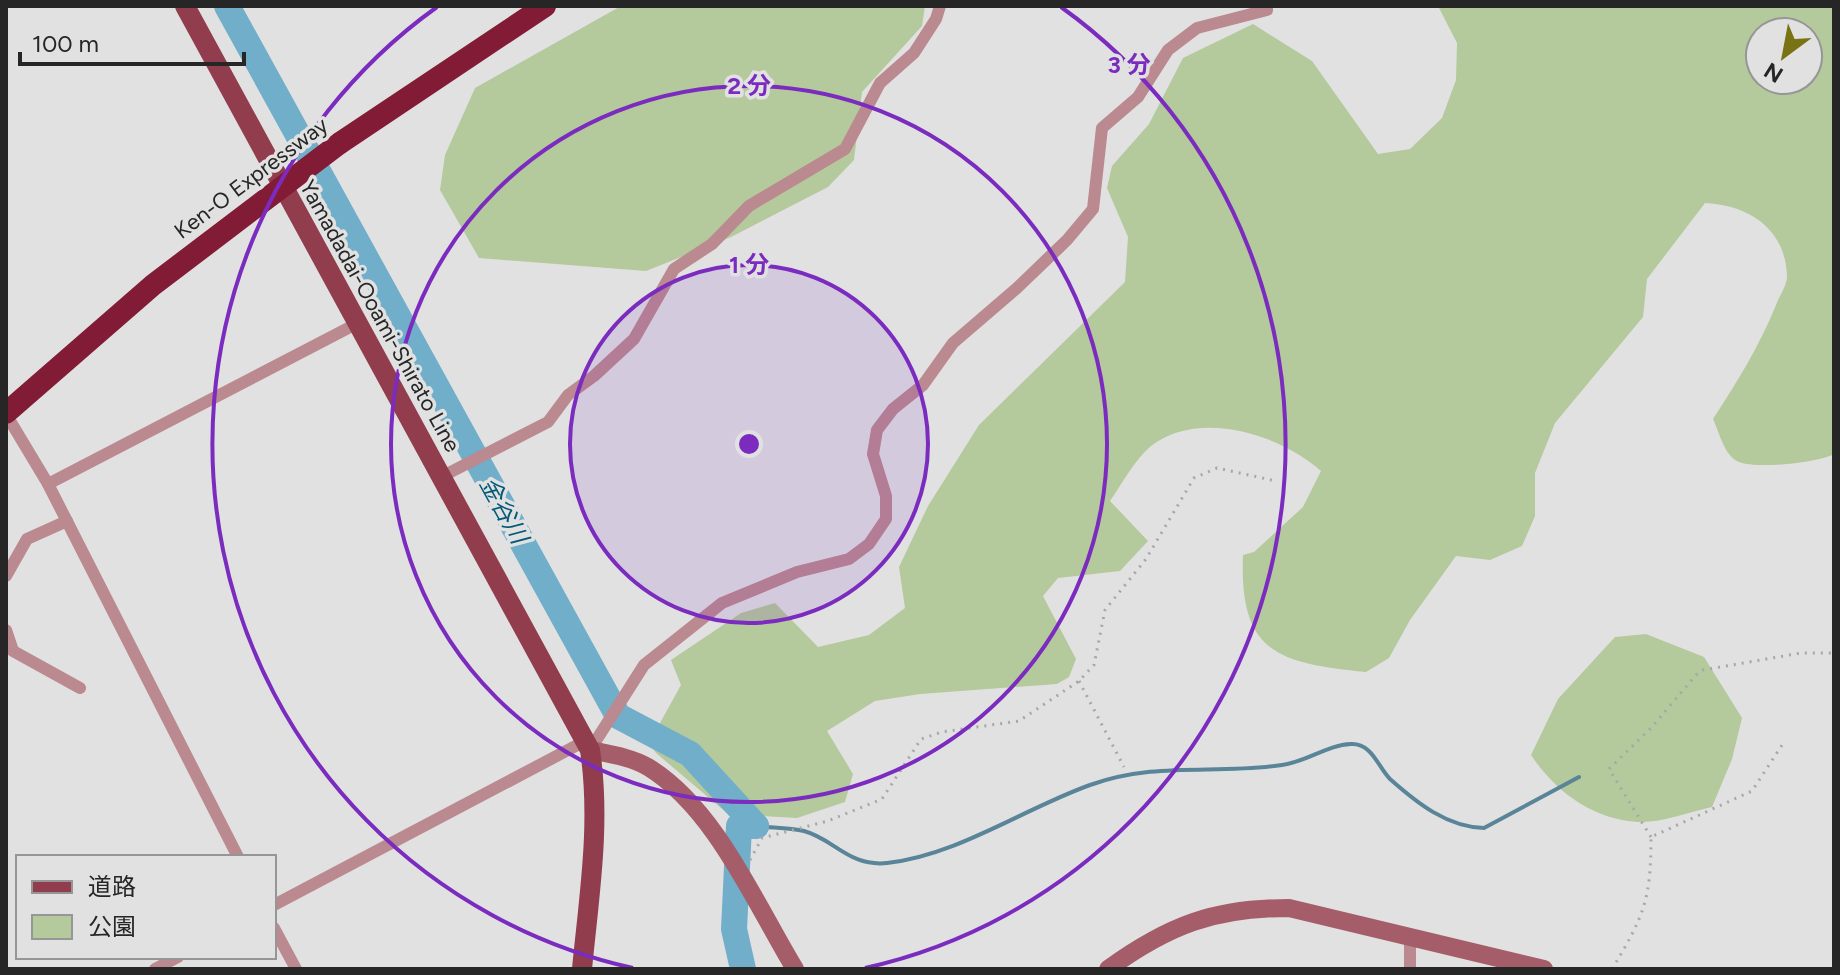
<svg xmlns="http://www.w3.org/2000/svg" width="1840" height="975" font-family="Figtree,'Noto Sans JP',sans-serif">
  <rect width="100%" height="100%" fill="#e1e1e2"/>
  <g fill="#b4c99c" fill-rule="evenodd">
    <polygon points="621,6 925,6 922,26 862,92 854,160 828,187 731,237 646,271 479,258 440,190 445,155 475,88"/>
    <path d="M1438,6H1834V454C1818,463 1757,469 1739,462C1725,457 1719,432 1713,419C1737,382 1759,347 1776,305C1779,297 1787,285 1787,277C1786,229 1749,205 1705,203L1647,279L1643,317L1555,423L1535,473V516L1522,546L1490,560L1456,556L1410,620L1389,658L1366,672C1279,663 1239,654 1243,555L1254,552L1303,507L1321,471C1279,434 1199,409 1151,446C1135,459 1122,484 1110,501L1148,541L1120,571L1058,578L1043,596L1076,659L1069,677L1057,684L920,694L875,701L827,731L853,774L845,802L797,818L728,814L656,753L649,743L681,685L671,660L741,613L775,603L818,647L869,635L905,608L899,567L928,506L979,425L1125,282L1128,237L1107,188L1112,166L1149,124L1183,58L1253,24L1312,61L1378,154L1410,149L1442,118L1456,80L1457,43ZM1760,32H1808V80H1760Z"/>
    <path d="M1646,634L1704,657L1742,718L1732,759L1712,807C1690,812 1661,823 1638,822C1592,819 1556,792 1531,755L1558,699L1615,637Z"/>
  </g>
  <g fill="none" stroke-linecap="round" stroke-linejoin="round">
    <path stroke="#5a8599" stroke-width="4" d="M756,826C771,828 789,827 804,831C834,839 849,867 887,863C958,855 1023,809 1090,785C1158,761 1215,775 1282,765C1306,762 1327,745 1351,744C1372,743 1378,767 1390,779C1417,803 1447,827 1484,828L1579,777"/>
    <g stroke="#70aeca" stroke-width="26">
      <polyline points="227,6 618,716 690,754 756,826"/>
      <polyline points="743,969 734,929 739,826 756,826"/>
    </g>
    <g stroke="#a7a7a8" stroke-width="3" stroke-dasharray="2 6" stroke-linecap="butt">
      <polyline points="1079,681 1124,767"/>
      <polyline points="1651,837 1609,769 1651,728 1696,675 1703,670 1801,653 1834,653"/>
      <polyline points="750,860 762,838 828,821 882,799 921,739 942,732 1019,721 1079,681 1094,665 1105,610 1146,559 1194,478 1217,468 1276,481"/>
      <path d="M1612,969C1644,916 1651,900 1651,837L1752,791L1782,745"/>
    </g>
    <g stroke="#bb8990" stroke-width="12">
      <polyline points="6,414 48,484 238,857"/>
      <polyline points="441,477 548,422 568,395 594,376 634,339 674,269 712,244 749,206 845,149 880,83 914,53 936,19 940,6"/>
      <polyline points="48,484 356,324"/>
      <polyline points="6,576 27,539 67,521"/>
      <polyline points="6,630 13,651 80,688"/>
      <polyline points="590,750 644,665 722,603 797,572 849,559 869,544 886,519 886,496 873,454 877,430 893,409 923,385 953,343 1017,288 1067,240 1093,209 1102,128 1138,97 1168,50 1197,28 1267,10 1267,6"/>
      <polyline points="274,905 585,741"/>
      <polyline points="274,928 296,969"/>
      <polyline points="1410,937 1410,969"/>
      <polyline points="155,969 178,957"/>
    </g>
    <g stroke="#a55e69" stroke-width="18">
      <path d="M590,750C609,754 631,757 648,767C715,808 755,903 795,969"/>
      <path d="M1108,969C1169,925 1214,908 1289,908L1544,969"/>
    </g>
    <path stroke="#923d4d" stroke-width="20" d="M185,6L590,750C601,823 589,896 582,969"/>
    <polyline stroke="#811b36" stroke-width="22" points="340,143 545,6"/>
    <polyline stroke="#811b36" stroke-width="22" points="6,413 153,285 340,143"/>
  </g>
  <circle cx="749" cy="444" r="179" fill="#7b2cbf" fill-opacity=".12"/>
  <g fill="none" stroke="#7b2cbf" stroke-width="4">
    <circle cx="749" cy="444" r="179"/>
    <circle cx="749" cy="444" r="358"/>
    <path d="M633 968A537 537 0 0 1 437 7M1061 7A537 537 0 0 1 865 968"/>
  </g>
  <g text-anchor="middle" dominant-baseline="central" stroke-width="7" stroke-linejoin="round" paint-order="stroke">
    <g font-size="22" fill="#262627" stroke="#e1e1e2">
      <text transform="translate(251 178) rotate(-37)">Ken-O Expressway</text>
      <text transform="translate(380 316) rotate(61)">Yamadadai-Ooami-Shirato Line</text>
    </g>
    <g font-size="24" font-style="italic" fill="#045b78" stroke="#e1e1e2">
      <text transform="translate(504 510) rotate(61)">金谷川</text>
    </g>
  </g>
  <circle cx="749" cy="444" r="12" fill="#7b2cbf" stroke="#e1e1e2" stroke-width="4"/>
  <g font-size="24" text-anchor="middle" font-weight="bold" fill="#7b2cbf" stroke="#e1e1e2" stroke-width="7" stroke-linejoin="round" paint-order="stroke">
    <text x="1129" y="73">3 分</text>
    <text x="749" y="94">2 分</text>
    <text x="749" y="273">1 分</text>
  </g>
  <rect width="1840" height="975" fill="none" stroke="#262627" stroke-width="16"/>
  <rect x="16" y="855" width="260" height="104" fill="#e1e1e2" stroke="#969697" stroke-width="2"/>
  <rect x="32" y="881" width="40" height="12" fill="#923d4d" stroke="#969697" stroke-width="2"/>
  <text x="88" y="895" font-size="24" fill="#262627">道路</text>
  <rect x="32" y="915" width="40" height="24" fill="#b4c99c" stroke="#969697" stroke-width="2"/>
  <text x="88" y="935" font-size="24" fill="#262627">公園</text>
  <g transform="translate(1784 56) rotate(212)"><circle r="38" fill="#e1e1e2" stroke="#969697" stroke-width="2"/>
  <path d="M0-6L14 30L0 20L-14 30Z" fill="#797315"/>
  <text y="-12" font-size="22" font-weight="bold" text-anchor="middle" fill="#262627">N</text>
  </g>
  <path d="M20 52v12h224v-12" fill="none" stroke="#262627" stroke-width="4"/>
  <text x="32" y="52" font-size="24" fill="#262627" stroke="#e1e1e2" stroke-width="6" paint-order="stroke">100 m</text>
</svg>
